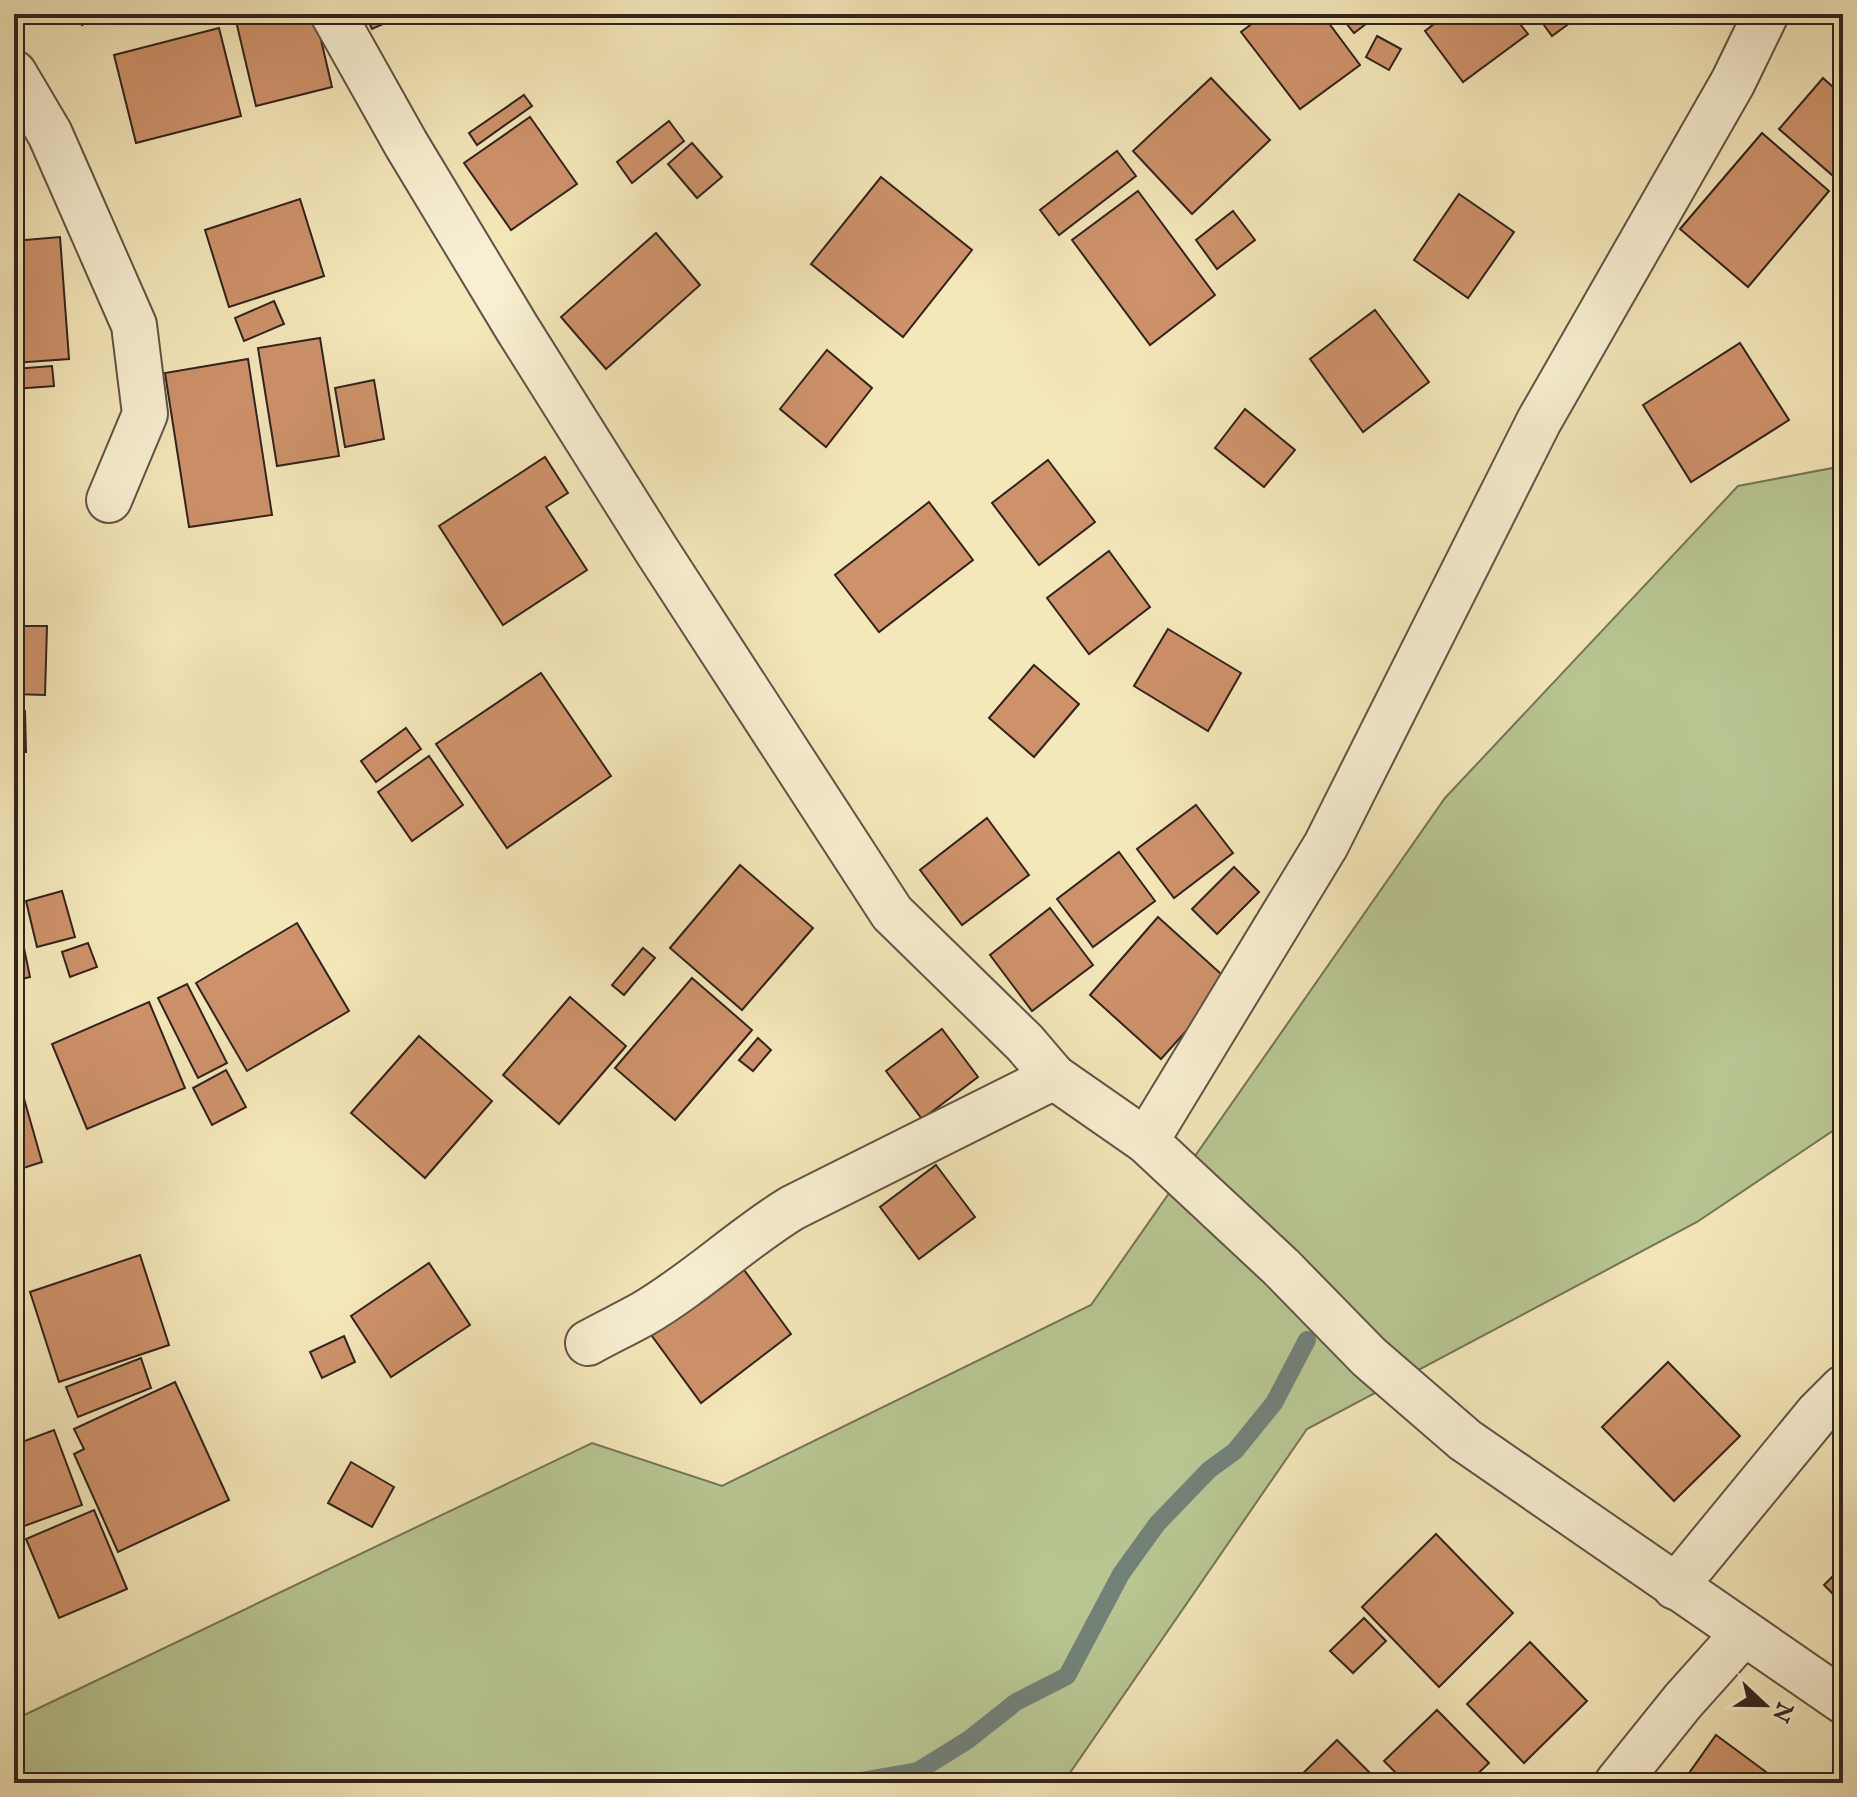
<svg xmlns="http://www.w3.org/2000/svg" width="1857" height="1797" font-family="'IM FELL English',serif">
  <rect width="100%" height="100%" fill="#f4e7ba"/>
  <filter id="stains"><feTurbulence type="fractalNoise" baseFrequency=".0025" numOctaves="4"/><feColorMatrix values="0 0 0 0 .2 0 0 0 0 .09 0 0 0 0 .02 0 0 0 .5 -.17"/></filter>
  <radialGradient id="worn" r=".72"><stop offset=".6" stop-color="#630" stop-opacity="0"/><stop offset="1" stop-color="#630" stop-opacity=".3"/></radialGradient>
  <polygon fill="#b8c692" stroke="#757458" stroke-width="2" points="1843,466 1843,1124 1697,1222 1307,1429 1063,1783 14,1783 14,1720 592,1443 722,1486 1091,1305 1445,798 1738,486"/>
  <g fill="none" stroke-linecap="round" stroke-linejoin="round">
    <polyline stroke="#728178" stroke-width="18" points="849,1783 918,1771 968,1740 1016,1702 1067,1676 1121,1574 1157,1524 1209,1470 1235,1451 1274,1403 1307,1340"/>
  </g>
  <g fill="#ce926b" stroke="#32231e" stroke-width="2">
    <polygon points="76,14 99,14 99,15 82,25"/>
    <polygon points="264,14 315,14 332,87 256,106 236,21"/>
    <polygon points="365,14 405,14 372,29"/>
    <polygon points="1265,14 1322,14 1360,65 1300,109 1241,32"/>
    <polygon points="1339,14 1379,14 1354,33"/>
    <polygon points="1447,14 1512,14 1528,34 1463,82 1425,31"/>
    <polygon points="1536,14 1582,14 1552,36"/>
    <polygon points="219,28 241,116 136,143 114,55"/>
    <polygon points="1377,36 1401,49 1389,70 1366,57"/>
    <polygon points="1211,78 1270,140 1192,214 1133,151"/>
    <polygon points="1823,78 1843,96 1843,163 1832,175 1779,129"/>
    <polygon points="524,95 532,106 477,145 469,133"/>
    <polygon points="530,117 577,184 511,230 464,163"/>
    <polygon points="669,121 684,141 632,183 617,162"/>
    <polygon points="1762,133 1829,191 1748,287 1680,229"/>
    <polygon points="692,143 722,177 697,198 668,164"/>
    <polygon points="1117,151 1136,176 1059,235 1040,210"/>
    <polygon points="881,177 972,250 903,337 811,264"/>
    <polygon points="1138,191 1215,295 1150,345 1072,240"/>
    <polygon points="1459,194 1514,232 1468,298 1414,260"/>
    <polygon points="300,199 324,276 229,307 205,230"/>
    <polygon points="1233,211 1255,240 1217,269 1196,240"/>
    <polygon points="656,233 700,285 606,369 561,317"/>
    <polygon points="60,237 69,359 14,363 14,241"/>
    <polygon points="274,301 284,324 244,341 235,318"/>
    <polygon points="1375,310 1429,382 1363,432 1310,359"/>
    <polygon points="320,338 339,456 277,466 258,348"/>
    <polygon points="1740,343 1789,420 1691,482 1643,405"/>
    <polygon points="827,350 872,388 826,447 780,409"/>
    <polygon points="248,359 272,515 189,527 165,373"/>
    <polygon points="52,366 54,386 14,389 14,369"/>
    <polygon points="374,380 384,439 345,447 335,388"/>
    <polygon points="1245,409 1295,450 1264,487 1215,448"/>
    <polygon points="545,457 568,493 546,507 587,570 503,625 439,526"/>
    <polygon points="1048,460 1095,522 1039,565 992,503"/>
    <polygon points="929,502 973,560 879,632 835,575"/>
    <polygon points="1109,551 1150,607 1089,654 1047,598"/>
    <polygon points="14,626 47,626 45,695 14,694"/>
    <polygon points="1168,629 1241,673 1208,731 1134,686"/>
    <polygon points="1034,665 1079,704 1034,757 989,718"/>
    <polygon points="541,673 611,776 507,848 436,744"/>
    <polygon points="14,711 25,711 26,752 14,752"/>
    <polygon points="406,728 421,749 376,782 361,761"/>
    <polygon points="429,756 463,805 412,841 378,792"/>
    <polygon points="1196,805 1233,853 1174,898 1137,849"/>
    <polygon points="987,818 1029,875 962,925 920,870"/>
    <polygon points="1119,852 1155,901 1093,947 1057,899"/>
    <polygon points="740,865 813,928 742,1010 670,948"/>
    <polygon points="1234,867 1259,892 1217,934 1192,909"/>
    <polygon points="62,891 75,937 37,947 26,901"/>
    <polygon points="14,900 30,977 14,981"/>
    <polygon points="1050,908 1093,965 1032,1011 990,955"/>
    <polygon points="1158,917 1230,982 1161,1059 1090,995"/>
    <polygon points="297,923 349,1011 247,1071 196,983"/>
    <polygon points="88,943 97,967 70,977 62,952"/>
    <polygon points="643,948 655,958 624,995 612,985"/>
    <polygon points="692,978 752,1030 675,1120 615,1068"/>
    <polygon points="187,984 227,1063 198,1078 158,998"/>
    <polygon points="570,997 626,1046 559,1124 503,1075"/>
    <polygon points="149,1002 185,1088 87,1129 52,1044"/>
    <polygon points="942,1029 978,1077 922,1119 886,1071"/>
    <polygon points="419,1036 492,1101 425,1178 351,1113"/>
    <polygon points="758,1038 771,1050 753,1071 739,1060"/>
    <polygon points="15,1067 42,1162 14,1171 14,1068"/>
    <polygon points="226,1070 246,1107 212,1125 193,1088"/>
    <polygon points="936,1165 975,1217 919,1259 880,1207"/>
    <polygon points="140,1255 169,1345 59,1382 30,1292"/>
    <polygon points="429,1263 470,1325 391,1377 351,1316"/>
    <polygon points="739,1263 791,1334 701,1403 649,1332"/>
    <polygon points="344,1336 355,1362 322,1378 310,1352"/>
    <polygon points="141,1358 151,1388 78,1417 66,1387"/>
    <polygon points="1668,1362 1740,1436 1674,1501 1602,1427"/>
    <polygon points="175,1382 229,1500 118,1552 74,1454 84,1449 74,1429"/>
    <polygon points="54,1430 82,1505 16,1529 14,1523 14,1445"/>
    <polygon points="351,1462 394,1487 372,1527 328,1503"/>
    <polygon points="94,1510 127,1589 59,1618 26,1539"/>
    <polygon points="1436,1534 1513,1613 1439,1687 1362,1607"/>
    <polygon points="1843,1566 1843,1604 1824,1585"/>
    <polygon points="1364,1618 1386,1641 1353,1673 1330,1651"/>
    <polygon points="1530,1642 1587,1701 1524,1763 1467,1704"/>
    <polygon points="1437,1710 1489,1763 1468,1783 1406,1783 1384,1761"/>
    <polygon points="1716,1735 1781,1783 1682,1783"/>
    <polygon points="1337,1740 1374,1777 1368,1783 1293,1783"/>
  </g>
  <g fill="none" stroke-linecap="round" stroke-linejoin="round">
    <g stroke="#625445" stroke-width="48">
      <g id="street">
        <polyline points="333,14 406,144 517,328 657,551 892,913 1025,1043 1054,1077 1146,1141 1281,1267 1369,1357 1465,1440 1843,1701"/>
        <polyline points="14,73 50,134 134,325 145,414 109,500"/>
        <polyline points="1146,1141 1326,845 1539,421 1733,82 1766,14"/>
        <path d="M588,1343C606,1333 625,1324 643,1314C696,1283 740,1240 792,1208L1054,1077"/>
        <polyline points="1675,1587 1818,1413 1843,1388"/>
        <polyline points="1617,1783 1683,1701 1743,1634"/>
      </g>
    </g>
    <use href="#street" stroke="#f8efd2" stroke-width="44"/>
  </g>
  <rect width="1857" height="1797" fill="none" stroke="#f4e7ba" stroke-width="48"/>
  <rect x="16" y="16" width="1825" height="1765" fill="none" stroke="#32231e" stroke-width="4"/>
  <rect x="24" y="24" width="1809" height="1749" fill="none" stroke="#32231e" stroke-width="2"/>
  <g transform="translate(1765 1705) rotate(112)" stroke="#f8efd2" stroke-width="6" paint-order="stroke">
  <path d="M0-6L14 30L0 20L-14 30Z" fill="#32231e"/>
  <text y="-12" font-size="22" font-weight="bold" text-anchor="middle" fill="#32231e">N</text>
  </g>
  <rect width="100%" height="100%" filter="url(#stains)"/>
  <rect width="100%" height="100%" fill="url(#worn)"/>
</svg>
